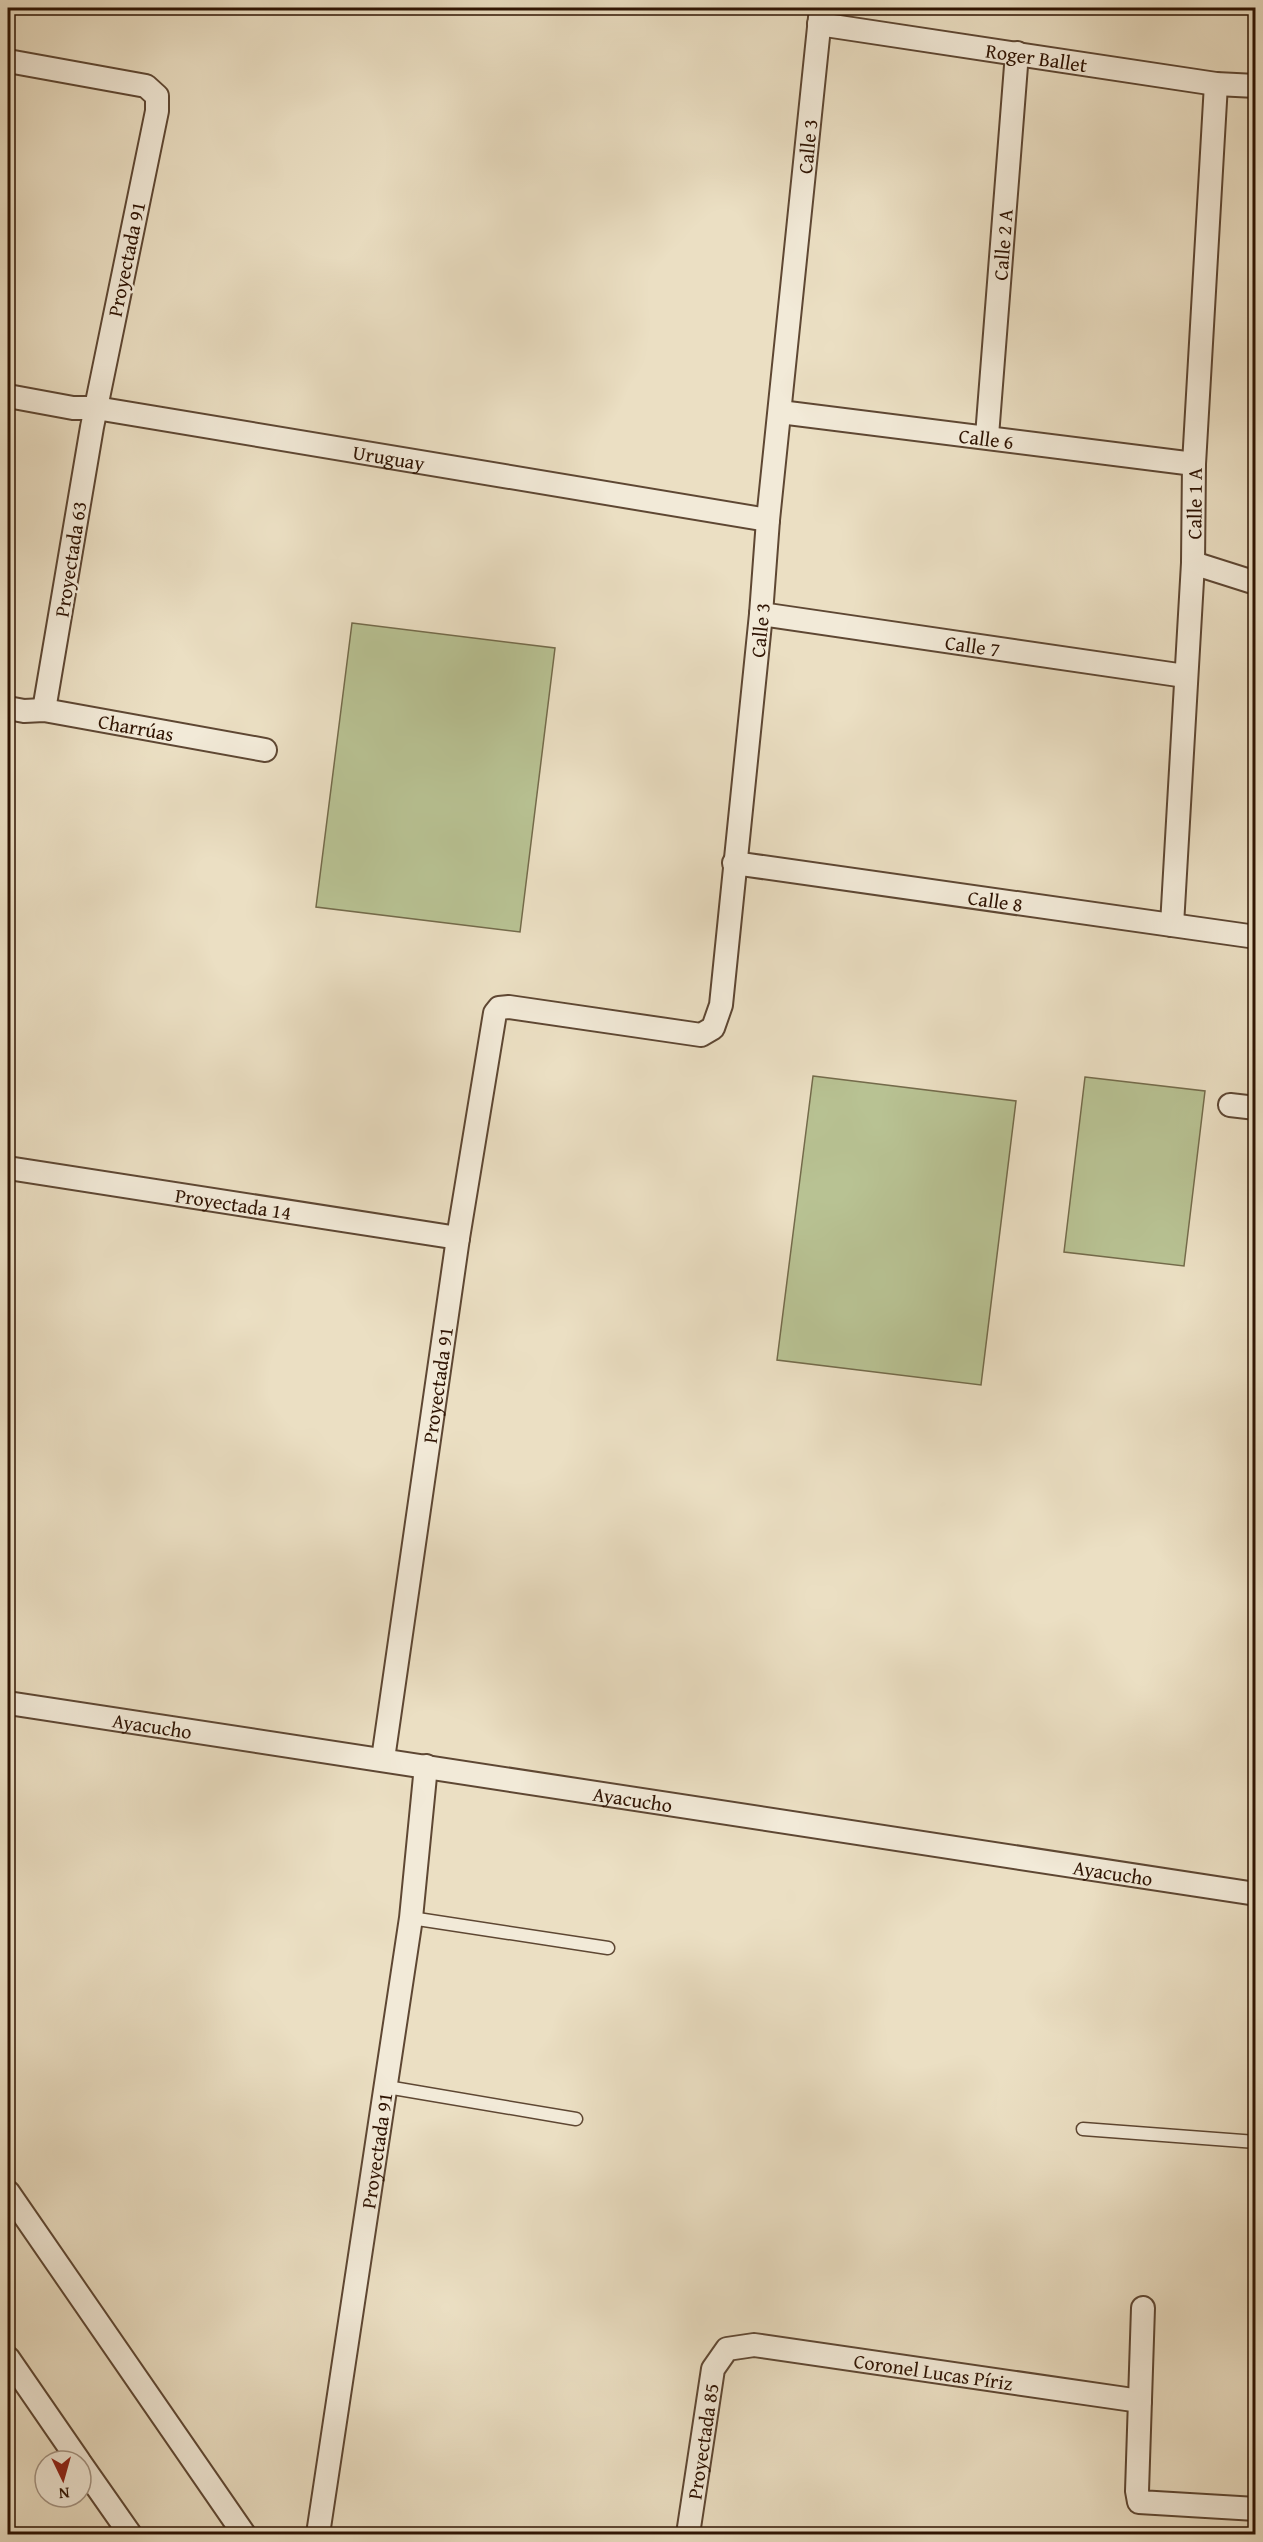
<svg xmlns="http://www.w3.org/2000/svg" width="1263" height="2542" font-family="'Gentium Book Plus',serif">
  <rect width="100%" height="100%" fill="#ebdfc3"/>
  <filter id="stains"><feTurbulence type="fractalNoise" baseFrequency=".00333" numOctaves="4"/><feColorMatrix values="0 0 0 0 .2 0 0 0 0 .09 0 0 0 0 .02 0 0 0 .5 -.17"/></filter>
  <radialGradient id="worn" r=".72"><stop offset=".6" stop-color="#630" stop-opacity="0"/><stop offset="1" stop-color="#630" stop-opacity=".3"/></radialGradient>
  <g fill="#b8c293" stroke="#746b4b" stroke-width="1.5">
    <polygon points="352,623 555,648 520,932 316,907"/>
    <polygon points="813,1076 1016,1101 981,1385 777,1360"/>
    <polygon points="1085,1077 1205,1091 1184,1266 1064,1252"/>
  </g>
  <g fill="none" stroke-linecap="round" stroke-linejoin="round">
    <g stroke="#5e4733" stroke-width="15">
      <g id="lane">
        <polyline points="411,1918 608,1948"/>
        <polyline points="387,2087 576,2119"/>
        <polyline points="1083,2129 1256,2142"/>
      </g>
    </g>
    <g stroke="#5e4733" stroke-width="26">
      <g id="street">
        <path id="s1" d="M819,24L1216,84L1256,86"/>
        <polyline points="8,61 146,86 157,96 157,111 92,427 44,710"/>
        <path id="s2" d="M8,396L73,408H96L768,520"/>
        <path id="s3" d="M780,412L1194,464"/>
        <path id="s4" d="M987,436L1017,53"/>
        <polyline points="1193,563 1256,583"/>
        <path id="s5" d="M761,614L1185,676"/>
        <path id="s6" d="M8,708L24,711L44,710L265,750"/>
        <path id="s7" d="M734,863L1256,937"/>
        <path id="s8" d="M1172,925L1193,563L1194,464L1216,84"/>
        <polyline points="1230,1105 1256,1108"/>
        <path id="s9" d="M8,1168L458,1238"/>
        <path id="s10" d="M8,1703L1256,1894"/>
        <path id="s11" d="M383,1759L458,1238L495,1013L499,1008L509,1007L701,1035L713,1028L721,1005L761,614L768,520L821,8"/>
        <polyline points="8,2192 244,2534"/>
        <polyline points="1143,2308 1137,2491 1139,2502 1256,2509"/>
        <polyline points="8,2358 79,2461"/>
        <polyline points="81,2464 130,2534"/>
        <path id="s12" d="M318,2534L411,1918L426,1766"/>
        <path id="s13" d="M688,2534L713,2369L727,2349L754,2345L1140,2401"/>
      </g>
    </g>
    <use href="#lane" stroke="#f2ead8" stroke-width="12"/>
    <use href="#street" stroke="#f2ead8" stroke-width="22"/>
  </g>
  <g text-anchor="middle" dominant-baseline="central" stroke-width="5" stroke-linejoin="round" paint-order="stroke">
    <g font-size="20" fill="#2f1403" stroke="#f2ead8">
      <text stroke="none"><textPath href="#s1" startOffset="220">Roger Ballet</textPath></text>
      <text stroke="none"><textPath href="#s11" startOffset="1866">Calle 3</textPath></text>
      <text stroke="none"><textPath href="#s4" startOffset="192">Calle 2 A</textPath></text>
      <text transform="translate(126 259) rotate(-78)">Proyectada 91</text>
      <text stroke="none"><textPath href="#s3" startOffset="208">Calle 6</textPath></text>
      <text stroke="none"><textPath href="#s2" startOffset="386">Uruguay</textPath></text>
      <text stroke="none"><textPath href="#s8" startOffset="422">Calle 1 A</textPath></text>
      <text transform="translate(70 559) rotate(-81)">Proyectada 63</text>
      <text stroke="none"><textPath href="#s11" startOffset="1380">Calle 3</textPath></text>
      <text stroke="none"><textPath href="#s5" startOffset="214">Calle 7</textPath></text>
      <text stroke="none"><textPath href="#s6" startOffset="130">Charrúas</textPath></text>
      <text stroke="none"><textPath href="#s7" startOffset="264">Calle 8</textPath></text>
      <text stroke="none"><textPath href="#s9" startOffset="228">Proyectada 14</textPath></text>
      <text stroke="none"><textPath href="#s11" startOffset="378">Proyectada 91</textPath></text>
      <text stroke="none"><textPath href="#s10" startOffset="146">Ayacucho</textPath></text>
      <text stroke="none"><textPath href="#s10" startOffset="632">Ayacucho</textPath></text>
      <text stroke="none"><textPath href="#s10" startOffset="1118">Ayacucho</textPath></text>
      <text stroke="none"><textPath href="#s12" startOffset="388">Proyectada 91</textPath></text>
      <text stroke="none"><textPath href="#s13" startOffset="400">Coronel Lucas Píriz</textPath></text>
      <text stroke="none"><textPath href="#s13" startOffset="94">Proyectada 85</textPath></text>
    </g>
  </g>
  <rect width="1263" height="2542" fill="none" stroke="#ebdfc3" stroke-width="30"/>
  <rect x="9" y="9" width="1245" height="2524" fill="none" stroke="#2f1403" stroke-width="3"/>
  <rect x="15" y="15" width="1233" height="2512" fill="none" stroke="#2f1403" stroke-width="1.5"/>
  <g transform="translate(63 2479) rotate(175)"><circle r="28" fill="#f2ead8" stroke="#a49483" stroke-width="1.5"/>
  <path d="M0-4.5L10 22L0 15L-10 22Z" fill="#8f2418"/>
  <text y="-9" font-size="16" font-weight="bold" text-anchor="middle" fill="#2f1403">N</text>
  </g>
  <rect width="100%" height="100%" filter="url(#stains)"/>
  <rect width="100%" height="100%" fill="url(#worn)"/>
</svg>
